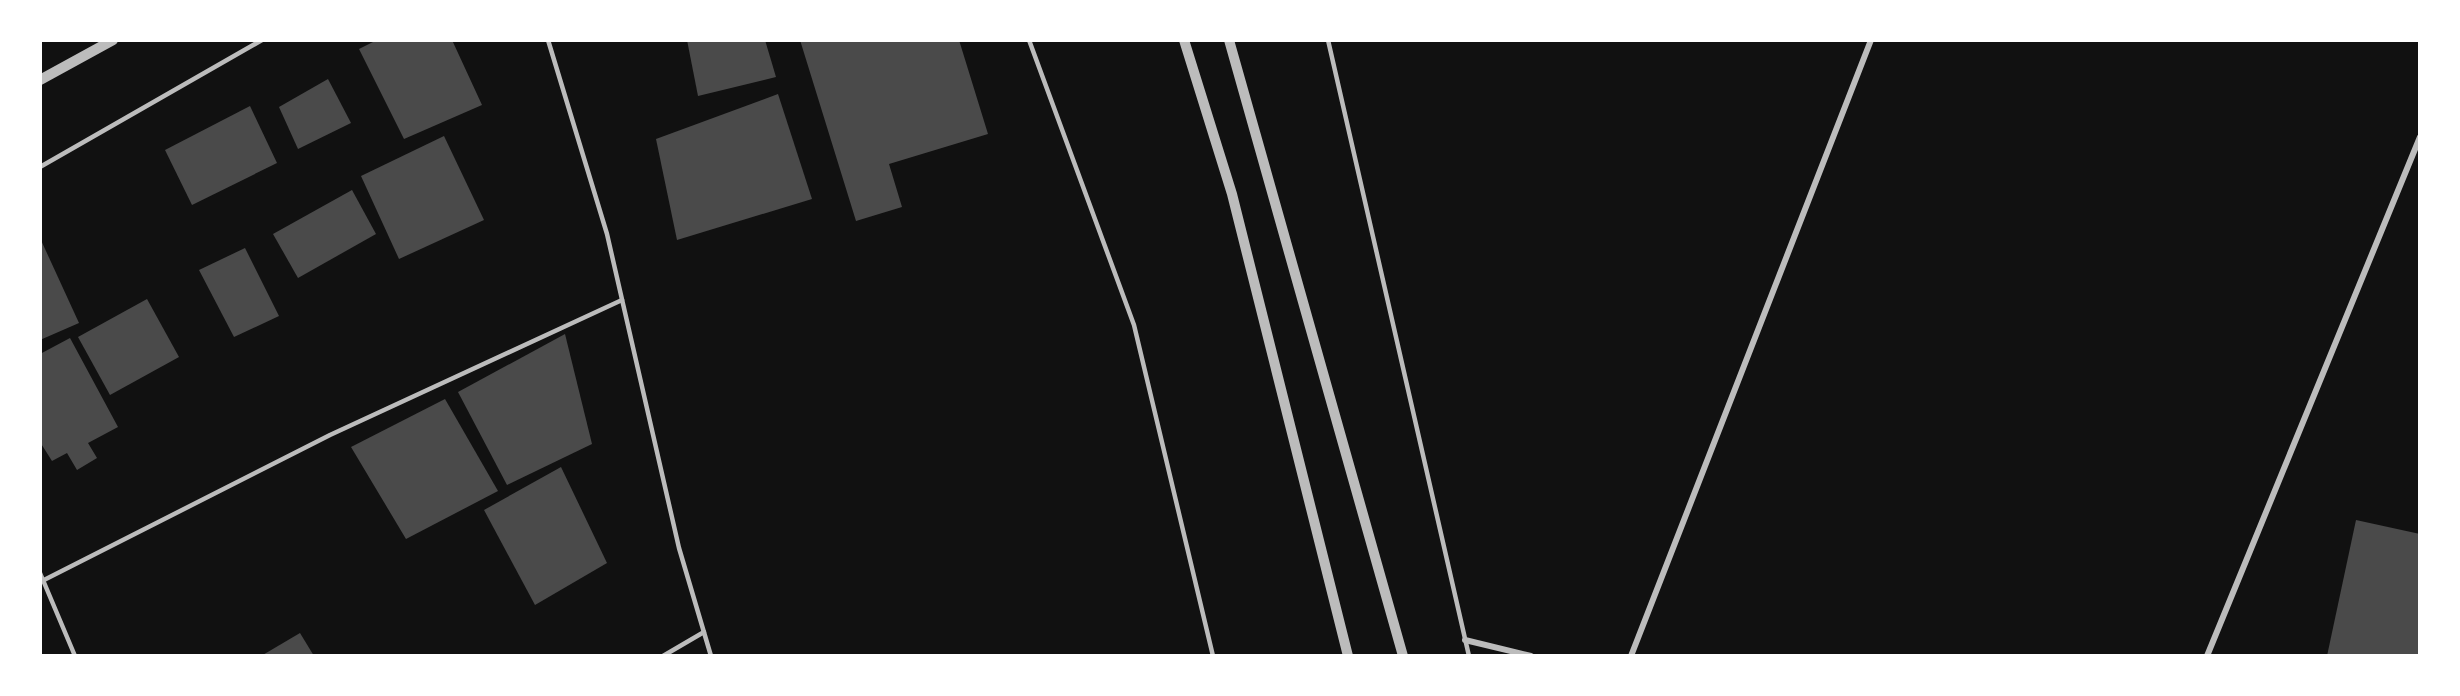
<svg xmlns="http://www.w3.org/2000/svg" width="2460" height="696" font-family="'DejaVu Sans',sans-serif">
  <rect width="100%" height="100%" fill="#111"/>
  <g fill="#4a4a4a">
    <polygon points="377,40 452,40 482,105 404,139 359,49"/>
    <polygon points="687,40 765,40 776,77 698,96"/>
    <polygon points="800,40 959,40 988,134 889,164 902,207 856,221"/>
    <polygon points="328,79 351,123 298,149 279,107"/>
    <polygon points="778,94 812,199 677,240 656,139"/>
    <polygon points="250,106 277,163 192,205 165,150"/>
    <polygon points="444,136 484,220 399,259 361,176"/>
    <polygon points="352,190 376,234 298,278 273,234"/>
    <polygon points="40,238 79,323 40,340"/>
    <polygon points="245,248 279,316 234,337 199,270"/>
    <polygon points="147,299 179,357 110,395 78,337"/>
    <polygon points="565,334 592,444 507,485 458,392"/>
    <polygon points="70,338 118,427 88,443 97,458 77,470 67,453 52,461 40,442 40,354"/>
    <polygon points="445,399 498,491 406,539 351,447"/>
    <polygon points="561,467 607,563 535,605 484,510"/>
    <polygon points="2356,520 2420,534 2420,656 2327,656"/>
    <polygon points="300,633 314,656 261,656"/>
  </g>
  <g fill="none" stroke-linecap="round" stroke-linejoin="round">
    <g stroke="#bcbcbc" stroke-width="4.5">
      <polyline points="548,40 607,234 679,548 711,656"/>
      <polyline points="1029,40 1134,325 1213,656"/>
      <polyline points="1328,40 1469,656"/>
      <polyline points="40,167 262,40"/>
      <polyline points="40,573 75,656"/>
      <polyline points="44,580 330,435 622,300"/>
      <polyline points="663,656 704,632"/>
    </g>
    <g stroke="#bcbcbc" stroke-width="6">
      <polyline points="1465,640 1531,656"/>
      <polyline points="1631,656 1871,40"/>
      <polyline points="2207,656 2420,137"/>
    </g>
    <g stroke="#bcbcbc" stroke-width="10">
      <polyline points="1184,40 1232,194 1348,656"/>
      <polyline points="1229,40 1403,656"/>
      <polyline points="40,80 113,40"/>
    </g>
  </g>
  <rect width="2460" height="696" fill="none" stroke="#ffffff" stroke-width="84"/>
</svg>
